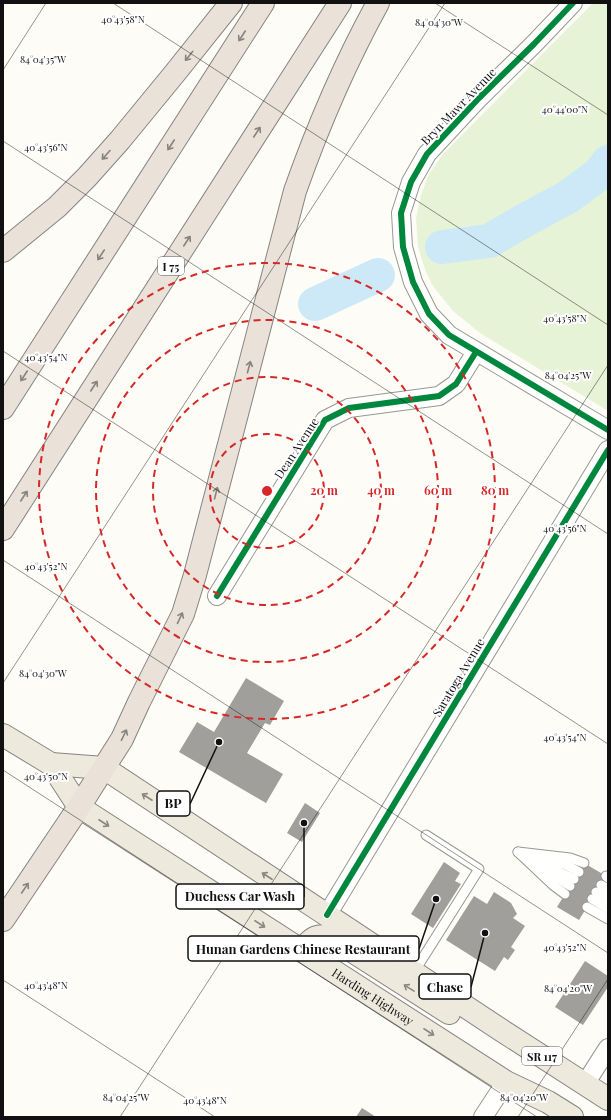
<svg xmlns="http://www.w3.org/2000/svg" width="611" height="1120" font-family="'Playfair Display',serif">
  <rect width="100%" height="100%" fill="#fdfcf7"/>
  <polygon fill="#e7f3d7" points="593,3 608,3 608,411 480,333 453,311 433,286 426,272 418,247 416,218 421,195 429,174 443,154"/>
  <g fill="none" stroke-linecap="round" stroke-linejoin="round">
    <g stroke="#cde8f7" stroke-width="34">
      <polyline points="442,247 489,241 525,220 568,197 599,174 608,162"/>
      <polyline points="315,304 378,275"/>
    </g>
  </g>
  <g fill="#a19f9c">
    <polygon points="246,678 284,701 270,725 265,723 247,753 283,774 266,803 179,752 197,722 214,732"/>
    <polygon points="305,803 320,813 302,842 287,833"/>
    <polygon points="444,862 460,873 455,881 461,884 433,928 411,914"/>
    <polygon points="584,863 606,876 579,920 557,907"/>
    <polygon points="494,892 511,903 517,914 513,918 525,926 511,947 515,950 508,960 504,957 495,971 446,940 474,896 487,904"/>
    <polygon points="585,961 608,976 608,987 583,1025 555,1007"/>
    <polygon points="362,1108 376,1117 356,1117"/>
  </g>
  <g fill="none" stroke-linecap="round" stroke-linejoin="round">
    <g stroke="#979795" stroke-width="11">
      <g id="service">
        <polyline points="518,852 570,858 584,863"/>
        <polyline points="518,852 553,885 565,894"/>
        <polyline points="526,856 574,879"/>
        <polyline points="544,859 566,865 579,872"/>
        <polyline points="542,868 570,886"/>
        <polyline points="606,876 608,878"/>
        <polyline points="601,885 608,889"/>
        <polyline points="596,892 608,899"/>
        <polyline points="592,899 608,909"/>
        <polyline points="587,907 608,919"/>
        <polyline points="414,972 479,869 426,835"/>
      </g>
    </g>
    <g stroke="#979795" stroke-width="20">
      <g id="minor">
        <polyline points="573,3 534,44 479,98 427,154 411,182 401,213 403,247 413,282 429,314 449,335 608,430"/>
        <polyline points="217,596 325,420 349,408 439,396 456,384 476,352"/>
        <polyline points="327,915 608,450"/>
        <polyline points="585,1084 608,1048"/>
        <polyline points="483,1117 506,1082"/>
      </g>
    </g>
    <g stroke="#858482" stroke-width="24">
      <g id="primary">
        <path id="s1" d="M3,735L51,764L79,807L301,950L506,1082L548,1102L572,1117"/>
        <polyline points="51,764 104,768 501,1030 608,1099"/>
        <path d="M301,950C312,940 313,934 330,937L449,1013"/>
      </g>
    </g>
    <g stroke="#858482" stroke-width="24">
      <g id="motorway">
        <polyline points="3,251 57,207 87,177 120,140 175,73 231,3"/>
        <polyline points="3,408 263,3"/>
        <polyline points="3,529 340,3"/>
        <path d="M3,920L79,807L122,739L139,702L183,614L195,575L295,191C318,126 345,63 378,3"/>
      </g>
    </g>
    <use href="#service" stroke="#fffffe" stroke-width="9"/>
    <use href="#minor" stroke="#fffffe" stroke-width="18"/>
    <use href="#primary" stroke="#ede9dc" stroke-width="22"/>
    <use href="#motorway" stroke="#eae1d8" stroke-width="22"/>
    <g stroke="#fff" stroke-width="8">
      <g id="cycleway">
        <polyline points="573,3 534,44 479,98 427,154 411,182 401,213 403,247 413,282 429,314 449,335 608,430"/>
        <polyline points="217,596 325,420 349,408 439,396 456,384 476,352"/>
        <polyline points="327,915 608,450"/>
      </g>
    </g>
    <use href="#cycleway" stroke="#00873e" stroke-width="6"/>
  </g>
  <defs><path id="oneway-shaft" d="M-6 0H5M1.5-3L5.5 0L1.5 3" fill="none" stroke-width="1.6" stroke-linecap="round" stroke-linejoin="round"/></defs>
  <g stroke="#88837e">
    <use href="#oneway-shaft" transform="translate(242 36) rotate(123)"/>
    <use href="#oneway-shaft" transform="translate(189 56) rotate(129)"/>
    <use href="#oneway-shaft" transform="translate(257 132) rotate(-57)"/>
    <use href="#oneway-shaft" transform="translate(171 145) rotate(123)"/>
    <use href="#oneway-shaft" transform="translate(106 155) rotate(132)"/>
    <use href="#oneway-shaft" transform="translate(187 241) rotate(-57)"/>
    <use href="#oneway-shaft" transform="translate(101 255) rotate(123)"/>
    <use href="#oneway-shaft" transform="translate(249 367) rotate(-75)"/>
    <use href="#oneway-shaft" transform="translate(24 376) rotate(123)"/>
    <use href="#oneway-shaft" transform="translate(94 386) rotate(-57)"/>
    <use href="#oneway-shaft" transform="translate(216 493) rotate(-76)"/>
    <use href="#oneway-shaft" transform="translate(24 496) rotate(-57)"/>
    <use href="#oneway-shaft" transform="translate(180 618) rotate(-65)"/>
    <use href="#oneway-shaft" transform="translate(124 735) rotate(-64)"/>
    <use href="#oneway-shaft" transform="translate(25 888) rotate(-56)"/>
  </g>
  <g stroke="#8a8881">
    <use href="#oneway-shaft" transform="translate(147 797) rotate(-147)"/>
    <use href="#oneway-shaft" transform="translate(104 823) rotate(33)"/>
    <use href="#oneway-shaft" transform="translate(267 876) rotate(-147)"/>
    <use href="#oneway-shaft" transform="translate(260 924) rotate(33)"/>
    <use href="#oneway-shaft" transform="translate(409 988) rotate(-148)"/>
    <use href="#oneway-shaft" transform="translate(429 1032) rotate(33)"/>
  </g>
  <path fill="none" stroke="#111" stroke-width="1" stroke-opacity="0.45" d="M113,3L608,325M435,3L608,115M3,70L46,3M3,141L608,534M3,351L608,744M3,560L608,953M3,683L445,3M3,770L537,1117M3,980L215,1117M120,1117L608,365M518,1117L608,979"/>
  <g fill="none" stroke="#d62828" stroke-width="2" stroke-dasharray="7 5">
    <circle cx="267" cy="491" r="57"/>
    <circle cx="267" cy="491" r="114"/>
    <circle cx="267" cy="491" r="171"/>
    <circle cx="267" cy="491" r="228"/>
  </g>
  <g text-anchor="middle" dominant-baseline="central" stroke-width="4" stroke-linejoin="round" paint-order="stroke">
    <g fill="#fff" stroke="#585858" stroke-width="1">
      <rect x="158" y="257" width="26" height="18" rx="3"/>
      <rect x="522" y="1047" width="40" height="18" rx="3"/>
    </g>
    <g font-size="11" font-weight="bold" fill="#111">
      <text x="171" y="266">I 75</text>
      <text x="542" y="1056">SR 117</text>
    </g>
    <g font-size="12" fill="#111" stroke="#fff">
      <text transform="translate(458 106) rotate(-46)">Bryn Mawr Avenue</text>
      <text transform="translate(296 448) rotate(-57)">Dean Avenue</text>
      <text transform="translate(458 677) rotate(-59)">Saratoga Avenue</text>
      <text stroke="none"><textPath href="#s1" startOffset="457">Harding Highway</textPath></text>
    </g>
  </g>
  <g font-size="10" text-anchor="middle" fill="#111" stroke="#fff" stroke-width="4" stroke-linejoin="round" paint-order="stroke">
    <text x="123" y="23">40°43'58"N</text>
    <text x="439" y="26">84°04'30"W</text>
    <text x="43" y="63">84°04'35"W</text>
    <text x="565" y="113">40°44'00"N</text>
    <text x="46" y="151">40°43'56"N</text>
    <text x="565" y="322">40°43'58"N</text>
    <text x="46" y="361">40°43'54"N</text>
    <text x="568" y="379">84°04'25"W</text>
    <text x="565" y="532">40°43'56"N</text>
    <text x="46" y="570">40°43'52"N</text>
    <text x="43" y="677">84°04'30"W</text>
    <text x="565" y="741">40°43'54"N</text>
    <text x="46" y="780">40°43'50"N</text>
    <text x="565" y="951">40°43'52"N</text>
    <text x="46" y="989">40°43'48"N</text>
    <text x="568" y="992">84°04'20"W</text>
    <text x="126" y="1101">84°04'25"W</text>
    <text x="524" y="1101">84°04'20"W</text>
    <text x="205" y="1104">40°43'48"N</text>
  </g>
  <circle cx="267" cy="491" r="6" fill="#d62828" stroke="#fff" stroke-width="2"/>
  <g font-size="12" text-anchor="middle" font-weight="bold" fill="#d62828" stroke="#fff" stroke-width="4" stroke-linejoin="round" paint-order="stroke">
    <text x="324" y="495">20 m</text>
    <text x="381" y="495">40 m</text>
    <text x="438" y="495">60 m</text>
    <text x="495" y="495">80 m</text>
  </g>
  <path fill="none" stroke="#111" stroke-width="1.5" d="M219 742L190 804M304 823L304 897M436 899L419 949M485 933L471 987"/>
  <g fill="#111" stroke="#fff" stroke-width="1.5">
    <circle cx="219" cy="742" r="4"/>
    <circle cx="304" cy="823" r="4"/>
    <circle cx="436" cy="899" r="4"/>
    <circle cx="485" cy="933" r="4"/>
  </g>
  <g fill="#fff" stroke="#111" stroke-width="1.5">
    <rect x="157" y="791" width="33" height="25" rx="4"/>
    <rect x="176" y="884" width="128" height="25" rx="4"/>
    <rect x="188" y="936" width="231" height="25" rx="4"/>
    <rect x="419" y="974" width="52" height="25" rx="4"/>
  </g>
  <g font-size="13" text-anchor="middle" font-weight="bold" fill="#111">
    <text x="173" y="808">BP</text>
    <text x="240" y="901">Duchess Car Wash</text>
    <text x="303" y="954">Hunan Gardens Chinese Restaurant</text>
    <text x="445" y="992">Chase</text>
  </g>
  <rect width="611" height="1120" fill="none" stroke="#111111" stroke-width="8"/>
</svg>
